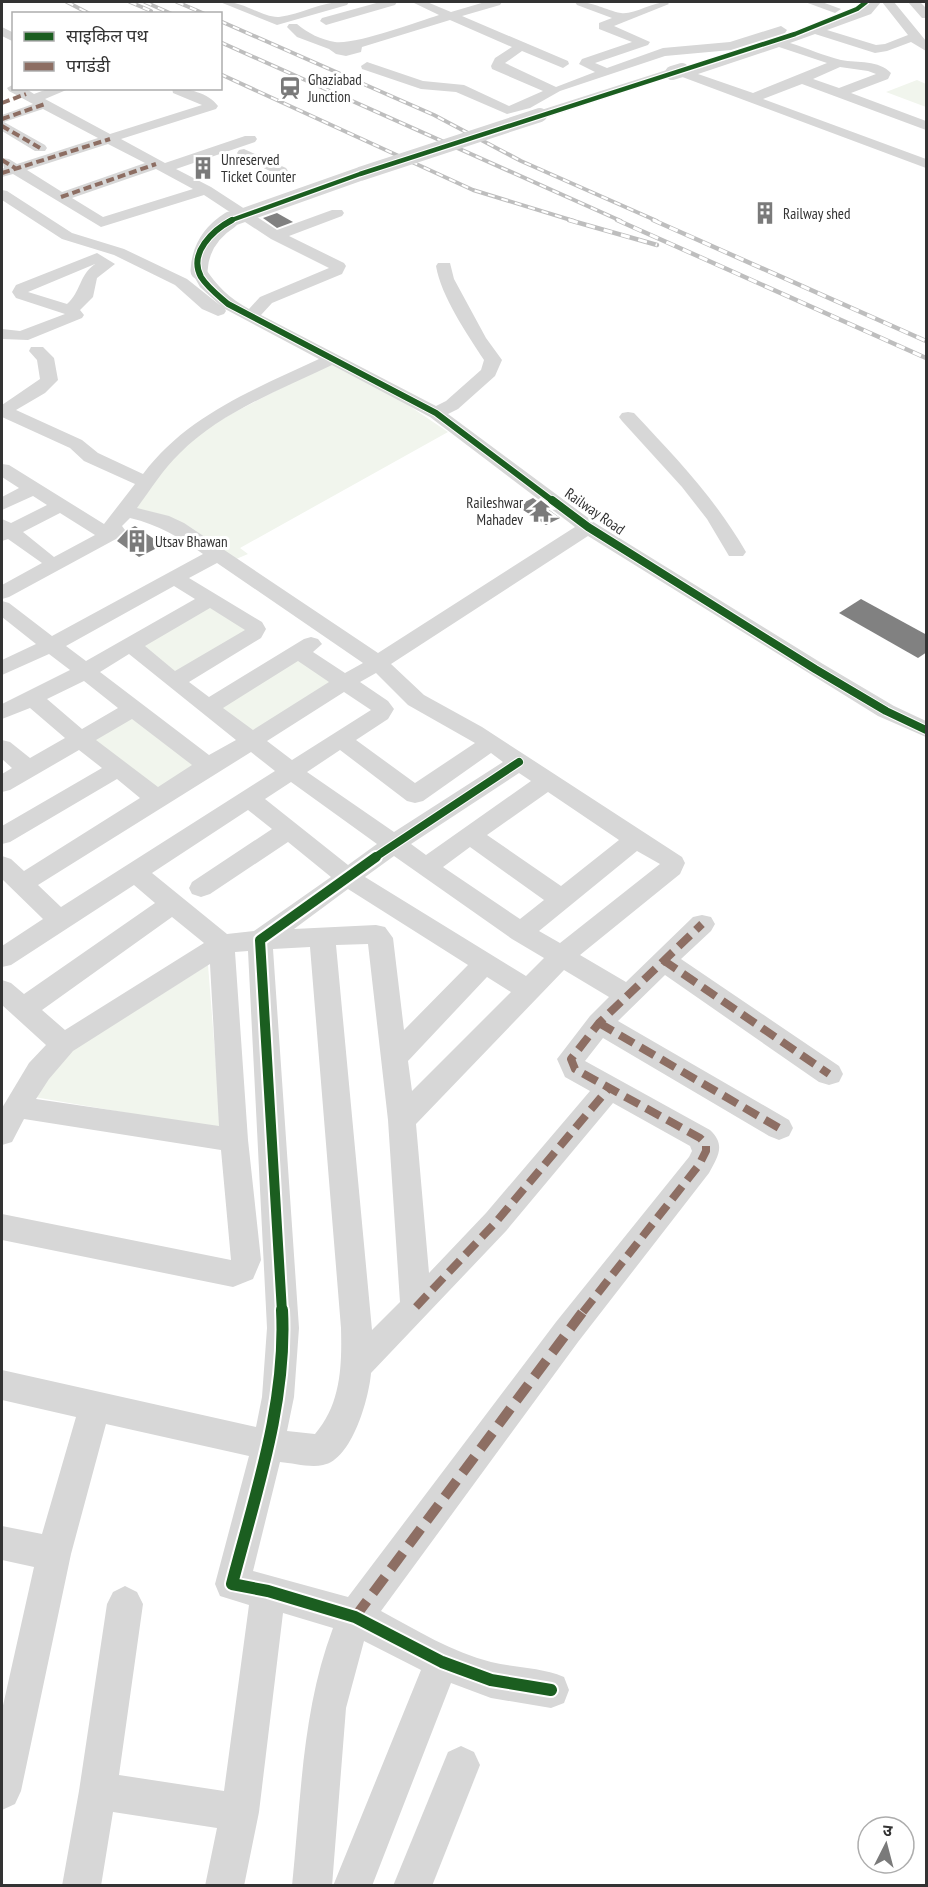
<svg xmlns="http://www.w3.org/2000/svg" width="928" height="1887" font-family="'PT Sans Narrow','Noto Sans Devanagari',sans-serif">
  <rect width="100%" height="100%" fill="#fff"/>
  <g fill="#f1f5ed">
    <polygon points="917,80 926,84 926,107 886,92"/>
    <polygon points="333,363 402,401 448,432 240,548 248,554 229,562 129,510 187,440 233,413 328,364"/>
    <polygon points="210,604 252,631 175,676 139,644"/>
    <polygon points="297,654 336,683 252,734 216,707"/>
    <polygon points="130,715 200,766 157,793 87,740"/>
    <polygon points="208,965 221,1129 34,1097 62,1057"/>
  </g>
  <g fill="#818181">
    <polygon points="277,213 293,222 277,228 263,218"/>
    <polygon points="533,498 560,518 546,525 517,506"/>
    <polygon points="135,526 163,545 139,557 117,541 127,530"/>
    <polygon points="861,599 927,635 927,652 918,658 839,613"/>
  </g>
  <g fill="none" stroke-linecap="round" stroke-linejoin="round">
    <g fill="#d7d7d7" fill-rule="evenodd">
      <path d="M220,2C243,0 262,18 279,17C303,14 324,0 349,2L347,5L277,25Z"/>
      <polygon points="380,2 397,2 395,5 326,25 320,21 322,18"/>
      <path d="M412,2H427L451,12L485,2H502L500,5L462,16L568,61L569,64L563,68L522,51L505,63L556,87L595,72L579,64L582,59L632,42L599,29V23L612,18L577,5L575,2C596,2 604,10 621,13C633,15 653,2 667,2L669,4L614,26L650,42L648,45L595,63L607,68L663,48L730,42L781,26L787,30L785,33L731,50L665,56L560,91L530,108L507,114L456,92L421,89L362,69L361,66L367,62L423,81L464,85L509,106L543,91L492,69L491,66L495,58L512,47L450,20L362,47L361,52L346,56L336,54L329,49L297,37L287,27L289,24H297C307,33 322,40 335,42C355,45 417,22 439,15Z"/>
      <polygon points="805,2 822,2 841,9 835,13"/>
      <path d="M869,2H881L871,14L827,30L876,45L885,44L908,35L882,2H894L926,41V51L911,42L887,51L875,53L815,34L790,43C807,48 824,56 841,60C858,63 879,60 891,73L888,79L851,93L926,121V130L802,84L763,99L926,159V168L677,75L545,118H535L533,115L535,112L673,68L685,69L732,55L863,8ZM779,47L827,63L753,93L698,74ZM840,67L868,71L876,74L839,88L813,79Z"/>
      <polygon points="908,2 920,2 926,8 926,18 922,18"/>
      <polygon points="2,27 14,33 14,42 2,36"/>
      <path d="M14,84V88H25L34,94L50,88H71L45,99L110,134L202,105L173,93L172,88C187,88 209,93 218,106L216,109L121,139L165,163L245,136H255L257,139L255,142L176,169L211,187L277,230L332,210H342L344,213L342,216L289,236L344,263L346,266L342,274L272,303L261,315L436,406L446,401L481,370L484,360C467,334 441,296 436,266L438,263H450L454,279L486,338L502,360L495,376L458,409L448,414L595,523L823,664L894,706L926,721V737L878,716L588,536L391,664L424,695L482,727L682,857L685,863L680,874L580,955L626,982L693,917L702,915L711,917L715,924L711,931L681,959L839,1066L843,1074L839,1082L829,1085L819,1082L665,975L618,1021L789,1120L793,1128L789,1136L779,1140L769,1136L603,1038L585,1061L710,1130C726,1145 718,1156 709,1173L578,1342L381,1611C416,1630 452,1652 491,1662C515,1668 540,1667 564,1677L569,1690L564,1703L551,1708L491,1698L451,1683L372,1886H333L421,1670L364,1641L346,1708L332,1886H292C301,1799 302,1710 333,1628L283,1613L259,1812L244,1886H205L217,1828L113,1812L101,1886H62L79,1791L107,1604L113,1592L125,1586L137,1592L143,1604L119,1775L224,1791L249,1605L220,1596L215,1584L249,1456L106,1424L71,1554L21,1791L15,1804L2,1810V1710L34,1567L2,1560V1526L42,1534L76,1417L2,1400V1370L256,1427L262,1397L267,1328L248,951L235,952L248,1140L261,1260L253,1279L233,1287L2,1240V1214L231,1260L221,1150L24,1119L12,1142L2,1145V1108L29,1063L46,1045L2,1005V980L11,983L24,994L155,903L134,885L11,965L2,967V946L43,919L2,879V856L11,859L24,871L140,798L117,779L10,842L2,844V826L102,768L79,750L10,790L2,792V774L12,768L2,759V740L10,742L30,758L65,738L30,708L2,719V704L70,670L49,654L2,675V660L36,644L2,617V601L9,603L52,636L203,554C179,537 159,525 130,518L122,526L125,530L116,539L9,597L2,599V585L42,563L8,539L2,541V519L11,523L47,505L33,496L2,510V497L19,488L2,477V464L9,465L104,524L135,484L84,461L70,448L2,417V405L40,379L37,360L29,351L31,347H43L54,358L58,380L45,393L16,410L82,440L98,453L143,474C187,415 255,389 319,359L225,309L226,311L224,314L218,316L202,309L175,285L114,255L62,239L2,200V190L7,191L72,233L124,249L187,279L221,306L200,287L191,271L193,268H205C217,286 229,298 249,309L260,297L329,268L271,239L204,195L101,227L13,174L2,177V169L4,168L2,158L9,159L17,164L98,138L43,109L4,122L45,145L47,148L45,151H35L2,131V115L33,104L9,91L7,88ZM108,144L145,163L62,192L27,170ZM156,169L193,189L103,217L72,198ZM332,365L430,417L575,527L378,653L184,523L169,516L137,508C151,489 163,469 180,453C221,412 280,390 332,365ZM60,513L95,535L54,557L23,532ZM217,563L363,663L345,673L313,652L322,644L318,639L311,637L304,639L209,697L189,682L261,638L266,629L262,622L189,578ZM174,586L195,599L86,661L66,646ZM210,608L245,630L175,671L145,646ZM129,654L236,740L209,755L100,672ZM298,661L329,682L253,730L223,708ZM376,673L408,705L475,743L415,783L356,740L388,719L394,709L388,701L360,682ZM84,681L118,708L82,729L47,699ZM344,692L371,710L292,760L267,741ZM132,719L192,765L158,787L96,740ZM340,750L407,801L415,803L423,801L491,753L503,762L394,832L307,772ZM251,752L275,771L61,907L38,885ZM519,773L531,781L426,855L411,844ZM291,782L377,844L348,865L265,799ZM548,792L619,840L561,886L487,835ZM248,810L272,829L192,882L189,888L192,894L201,897L210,894L288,842L331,877L254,931L227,934L152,873ZM470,847L544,900L520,919L443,867ZM637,851L660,864L560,943L539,931ZM394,856L512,939L544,958L526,976L365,877ZM348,889L468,965L404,1030L393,938L385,927L376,925L294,929ZM172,917L204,943L65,1030L42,1010ZM368,944L388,1120L400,1302L372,1330L336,945ZM310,947L341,1328C342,1366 341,1404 315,1434L287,1431L294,1397L299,1328L273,949ZM210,964L219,1126L36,1099L49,1079L73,1051ZM564,970L609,997L590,1016L557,1059L565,1077L590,1091L486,1213L429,1273L416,1124ZM487,977L511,992L412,1091L408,1061ZM613,1103L690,1146L692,1151L689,1157L556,1322L348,1597L253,1571L280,1462C293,1463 310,1468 323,1465C352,1460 369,1398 371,1373L506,1231Z"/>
      <polygon points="244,149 286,168 288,171 286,174 276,174 239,156 237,153 239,150"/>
      <path d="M97,253L115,264L97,278L93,297L80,310L84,315L82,318L28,340L2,339V329L20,331L65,314L16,298L12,292L16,285ZM95,264C79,275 81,292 67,304L28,292Z"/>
      <path d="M628,412L634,413C677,459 714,497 746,552L743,556H729L707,519L682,487L622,421L619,417L622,413Z"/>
      <polygon points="461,1746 474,1752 480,1765 432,1886 393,1886 448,1752"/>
    </g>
    <g stroke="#bebebe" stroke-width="4">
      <g id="rail-far1">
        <polyline points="67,2 90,14"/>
        <polyline points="130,2 151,11"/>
        <polyline points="145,2 172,14"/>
        <polyline points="177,2 205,14"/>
        <polyline points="220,21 434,115 521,161 657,221"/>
        <polyline points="220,42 621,221"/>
        <polyline points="220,74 473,190 574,221"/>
      </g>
    </g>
    <g stroke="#bebebe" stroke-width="4.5">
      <g id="rail">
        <polyline points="569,220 657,245"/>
        <polyline points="617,220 926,358"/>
        <polyline points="653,220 926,341"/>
      </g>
    </g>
    <use href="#rail-far1" stroke="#fff" stroke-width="2" stroke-dasharray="7" stroke-linecap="butt"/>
    <use href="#rail" stroke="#fff" stroke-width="3" stroke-dasharray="9" stroke-linecap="butt"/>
    <g stroke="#d7d7d7" stroke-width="14">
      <polyline points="672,73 682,70"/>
      <polyline points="227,221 360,174 540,115"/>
    </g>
    <path stroke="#d7d7d7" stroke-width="17" d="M199,271C200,248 211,232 230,220"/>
    <g stroke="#8d6e63" stroke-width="4" stroke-dasharray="8 4" stroke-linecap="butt">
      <polyline points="2,103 26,94"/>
      <polyline points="2,119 45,104"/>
      <polyline points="2,126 40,148"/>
      <polyline points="2,160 15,168"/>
      <polyline points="2,173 110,139"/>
      <polyline points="61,197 156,164"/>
    </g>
    <g stroke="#8d6e63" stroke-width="8" stroke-dasharray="16 8" stroke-linecap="butt">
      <polyline points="663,960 829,1074"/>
      <polyline points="599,1023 779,1128"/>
      <polyline points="416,1307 496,1222 609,1088"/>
      <polyline points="583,1312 699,1165 706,1151 706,1144 700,1138 575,1069 571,1059 599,1023 702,924"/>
    </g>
    <polyline stroke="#8d6e63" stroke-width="10" stroke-dasharray="20 10" stroke-linecap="butt" points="355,1617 584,1310"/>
    <g stroke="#fff" stroke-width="7">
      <polyline id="cycleway-far4" points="229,221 360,174 795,34 857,9 866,2"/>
    </g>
    <g stroke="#fff" stroke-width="8">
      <path id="cycleway-far3" d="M232,220C213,230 188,253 201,277C208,288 219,296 228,304L436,413L554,502"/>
    </g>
    <g stroke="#fff" stroke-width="10">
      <g id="cycleway-far2">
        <polyline points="552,500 588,527 815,669 886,711 926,730"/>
        <polyline points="374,858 519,762"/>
      </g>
    </g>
    <g stroke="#fff" stroke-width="14">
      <polyline id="cycleway-far1" points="282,1312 260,940 376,857"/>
    </g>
    <g stroke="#fff" stroke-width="16">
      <path id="cycleway" d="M282,1310C287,1403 255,1495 232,1584L268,1591L355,1617L442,1662L491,1680L551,1690"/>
    </g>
    <use href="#cycleway-far4" stroke="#1b5e20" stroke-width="4.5"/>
    <use href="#cycleway-far3" stroke="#1b5e20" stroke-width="6"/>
    <use href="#cycleway-far2" stroke="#1b5e20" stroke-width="8"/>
    <use href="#cycleway-far1" stroke="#1b5e20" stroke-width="10"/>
    <use href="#cycleway" stroke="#1b5e20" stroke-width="12"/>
  </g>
  <defs>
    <g id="station-bare" transform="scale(1.8)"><path d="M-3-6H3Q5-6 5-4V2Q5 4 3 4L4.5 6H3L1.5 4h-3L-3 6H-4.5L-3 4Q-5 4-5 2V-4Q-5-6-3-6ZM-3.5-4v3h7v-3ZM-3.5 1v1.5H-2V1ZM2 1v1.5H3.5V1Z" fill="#7a7a7a" stroke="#fff" stroke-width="2.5" paint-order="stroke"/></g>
    <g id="building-bare" transform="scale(1.8)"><path d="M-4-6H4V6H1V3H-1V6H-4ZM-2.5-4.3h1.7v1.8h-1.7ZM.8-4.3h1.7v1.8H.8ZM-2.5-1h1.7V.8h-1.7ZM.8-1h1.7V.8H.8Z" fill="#7a7a7a" stroke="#fff" stroke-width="2.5" paint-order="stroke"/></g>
    <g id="temple-bare" transform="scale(1.8)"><path d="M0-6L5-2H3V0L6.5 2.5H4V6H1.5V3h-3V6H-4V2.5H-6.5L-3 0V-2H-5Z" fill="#7a7a7a" stroke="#fff" stroke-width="2.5" paint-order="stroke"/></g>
  </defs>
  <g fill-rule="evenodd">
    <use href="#station-bare" x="290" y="88"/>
    <use href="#building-bare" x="203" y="168"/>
    <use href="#building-bare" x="765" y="213"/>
    <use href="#temple-bare" x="541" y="511"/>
    <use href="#building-bare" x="137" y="541"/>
  </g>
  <g text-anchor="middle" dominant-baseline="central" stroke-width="6" stroke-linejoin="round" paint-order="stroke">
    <g font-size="15" fill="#333" stroke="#fff" text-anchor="start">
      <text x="308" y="79">Ghaziabad<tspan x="308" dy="17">Junction</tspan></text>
      <text x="221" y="159">Unreserved<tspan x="221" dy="17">Ticket Counter</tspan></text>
      <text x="783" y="213">Railway shed</text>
      <text x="523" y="502" text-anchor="end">Raileshwar<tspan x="523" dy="17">Mahadev</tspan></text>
      <text x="155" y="541">Utsav Bhawan</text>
    </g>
    <g font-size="15" fill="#333" stroke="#fff">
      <text transform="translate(595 511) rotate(35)">Railway Road</text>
    </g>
  </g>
  <rect width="928" height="1887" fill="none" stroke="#333333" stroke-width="6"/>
  <rect x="12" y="12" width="210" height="78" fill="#ffffff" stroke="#adadad" stroke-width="1.5"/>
  <rect x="24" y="32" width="30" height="9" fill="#1b5e20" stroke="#adadad" stroke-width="1.5"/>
  <text x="66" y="42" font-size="18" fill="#333333">साइकिल पथ</text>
  <rect x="24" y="62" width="30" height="9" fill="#8d6e63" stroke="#adadad" stroke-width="1.5"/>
  <text x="66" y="72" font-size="18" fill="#333333">पगडंडी</text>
  <g transform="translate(886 1845) rotate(6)"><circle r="28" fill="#ffffff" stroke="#adadad" stroke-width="1.5"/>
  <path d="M0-4.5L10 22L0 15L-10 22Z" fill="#7a7a7a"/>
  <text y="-9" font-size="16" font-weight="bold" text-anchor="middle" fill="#333333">उ</text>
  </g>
</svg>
